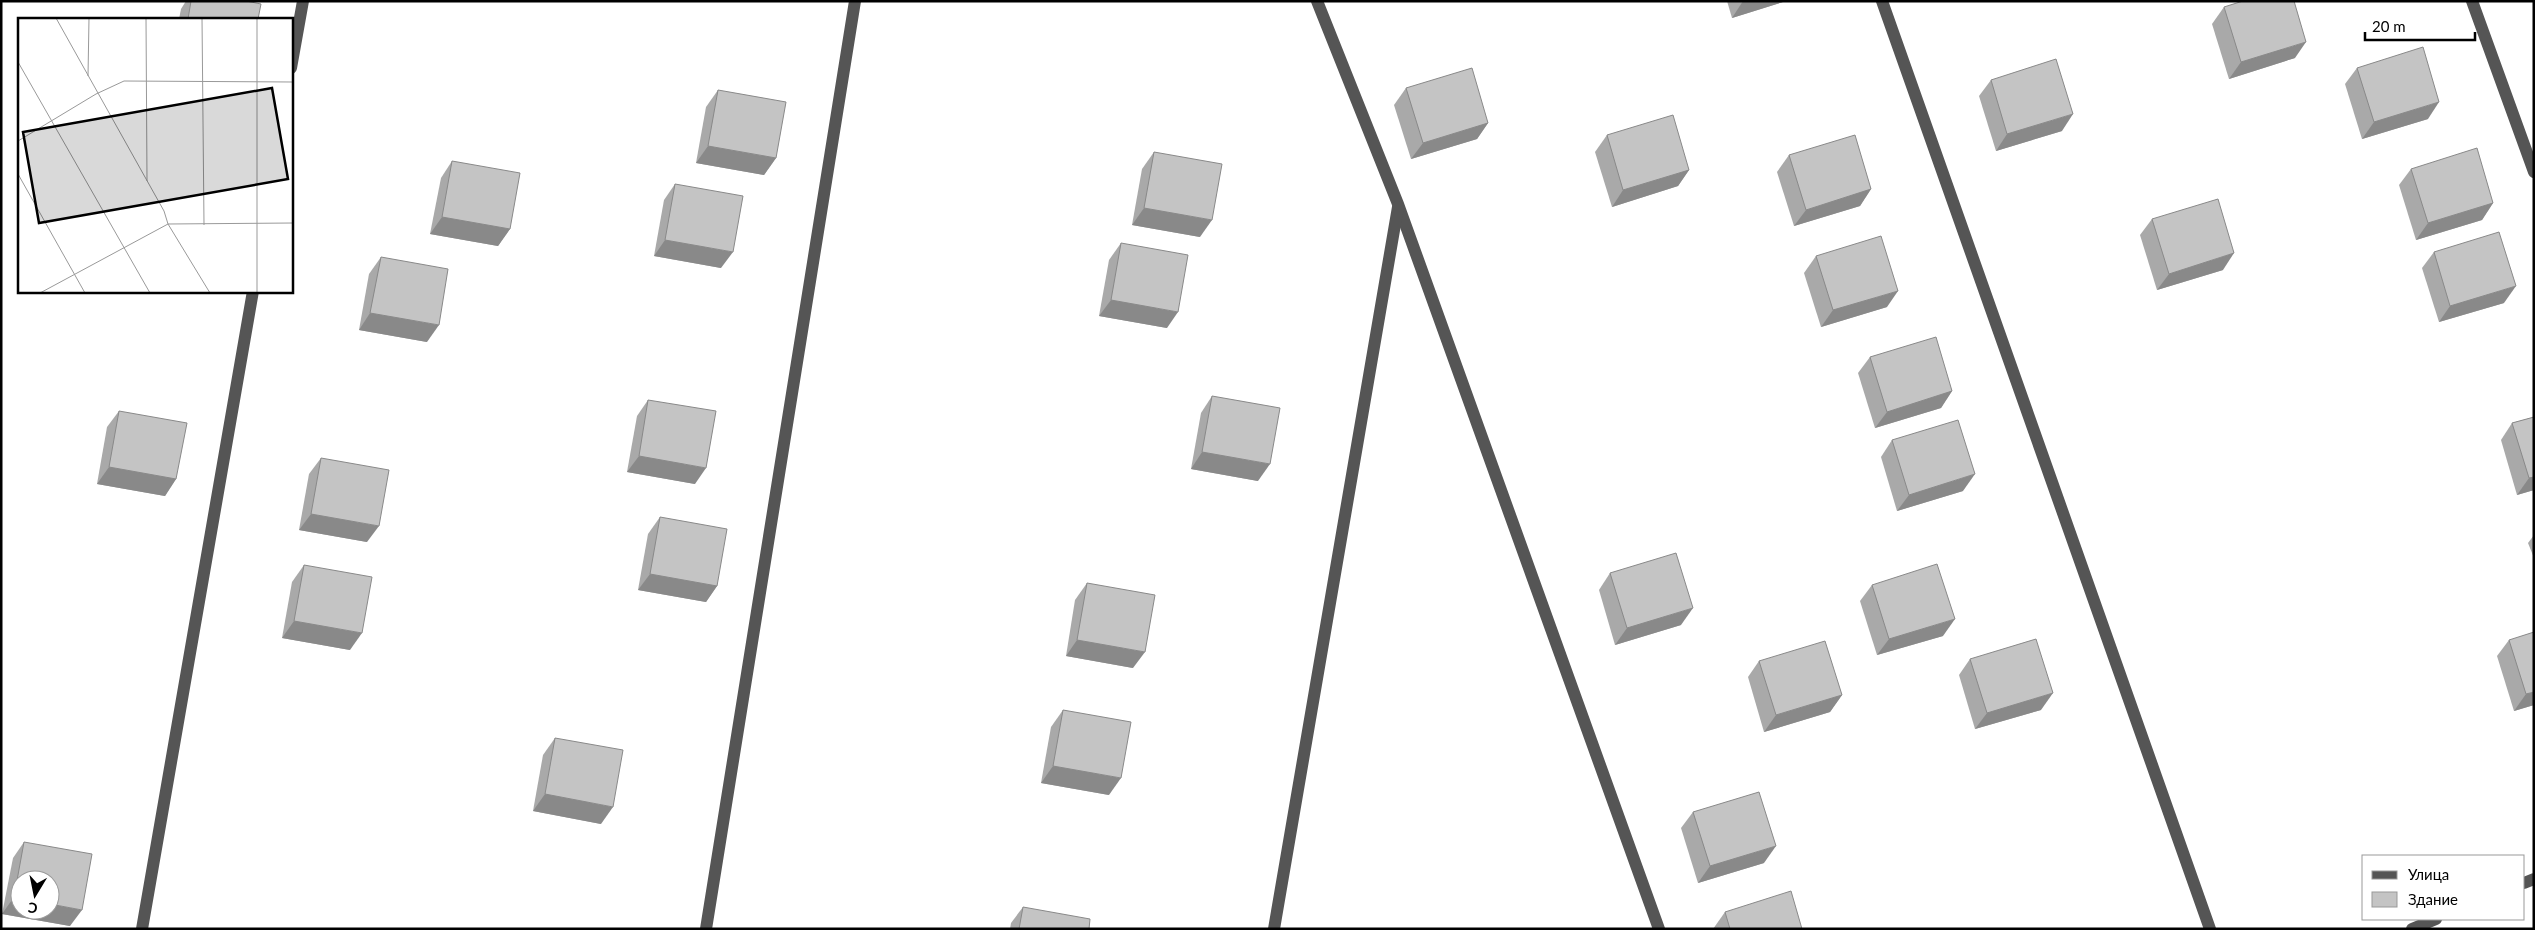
<svg xmlns="http://www.w3.org/2000/svg" width="2535" height="930" font-family="Lato,sans-serif">
  <rect width="100%" height="100%" fill="#fff"/>
  <g fill="none" stroke-linecap="round" stroke-linejoin="round">
    <g stroke="#555" stroke-width="12">
      <polyline points="1317,1 1398,204 1659,929"/>
      <polyline points="1882,1 2210,929"/>
      <polyline points="2472,1 2534,172"/>
      <polyline points="291,68 303,1"/>
      <polyline points="2524,883 2534,879"/>
      <polyline points="142,929 253,291"/>
      <polyline points="706,929 855,1"/>
      <polyline points="1274,929 1398,207"/>
      <polyline points="2412,929 2436,919"/>
    </g>
  </g>
  <g fill="#a9a9a9">
    <polygon points="186,1 246,1 258,19 179,19 181,9"/>
    <polygon points="1727,1 1786,1 1732,18"/>
    <polygon points="2224,7 2295,58 2229,79 2212,24"/>
    <polygon points="2357,68 2428,119 2362,139 2345,84"/>
    <polygon points="1991,80 2062,131 1996,151 1979,96"/>
    <polygon points="1406,88 1488,123 1477,139 1411,159 1394,105"/>
    <polygon points="718,90 776,158 764,175 696,163 706,107"/>
    <polygon points="1607,135 1689,170 1678,186 1612,207 1595,152"/>
    <polygon points="1154,152 1200,237 1132,225 1142,169"/>
    <polygon points="1789,155 1871,189 1860,206 1794,226 1777,172"/>
    <polygon points="452,161 510,229 498,246 430,234 441,178"/>
    <polygon points="2411,169 2493,203 2482,220 2416,240 2399,185"/>
    <polygon points="675,184 721,268 654,256 664,200"/>
    <polygon points="2152,219 2223,270 2157,290 2140,235"/>
    <polygon points="1121,243 1167,328 1099,316 1109,260"/>
    <polygon points="2434,252 2504,303 2439,322 2422,268"/>
    <polygon points="1816,256 1887,307 1821,327 1804,273"/>
    <polygon points="381,257 427,342 359,330 369,274"/>
    <polygon points="1870,357 1952,391 1941,408 1875,428 1858,373"/>
    <polygon points="1212,396 1258,481 1191,469 1201,413"/>
    <polygon points="648,400 695,484 627,472 637,416"/>
    <polygon points="119,411 176,479 165,496 97,484 107,427"/>
    <polygon points="2534,417 2534,490 2517,495 2501,440 2512,423"/>
    <polygon points="1892,440 1963,491 1897,511 1881,457"/>
    <polygon points="321,458 367,542 299,530 309,474"/>
    <polygon points="660,517 717,586 706,602 638,590 648,534"/>
    <polygon points="2534,535 2534,558 2528,543"/>
    <polygon points="304,565 350,650 282,638 292,582"/>
    <polygon points="1610,573 1681,625 1615,645 1599,590"/>
    <polygon points="1087,583 1133,668 1066,656 1075,600"/>
    <polygon points="1872,585 1943,636 1877,655 1860,601"/>
    <polygon points="2509,640 2534,705 2514,711 2497,656"/>
    <polygon points="1970,659 2041,710 1975,729 1959,675"/>
    <polygon points="1759,661 1842,695 1830,712 1764,732 1748,677"/>
    <polygon points="1063,710 1109,795 1041,783 1051,727"/>
    <polygon points="555,738 601,824 533,811 543,755"/>
    <polygon points="1693,812 1764,863 1698,883 1681,828"/>
    <polygon points="24,842 70,926 2,914 13,858"/>
    <polygon points="1023,907 1089,929 1010,929 1011,923"/>
    <polygon points="1725,912 1802,929 1713,929"/>
  </g>
  <g fill="#898989">
    <polygon points="1743,1 1786,1 1732,18"/>
    <polygon points="2306,42 2295,58 2229,79 2241,62"/>
    <polygon points="2439,102 2428,119 2362,139 2374,122"/>
    <polygon points="2073,114 2062,131 1996,151 2007,134"/>
    <polygon points="1488,123 1477,139 1411,159 1423,143"/>
    <polygon points="708,146 776,158 764,175 696,163"/>
    <polygon points="1689,170 1678,186 1612,207 1623,190"/>
    <polygon points="1871,189 1860,206 1794,226 1806,210"/>
    <polygon points="2493,203 2482,220 2416,240 2428,223"/>
    <polygon points="1144,208 1212,220 1200,237 1132,225"/>
    <polygon points="442,217 510,229 498,246 430,234"/>
    <polygon points="665,240 733,252 721,268 654,256"/>
    <polygon points="2234,253 2223,270 2157,290 2169,274"/>
    <polygon points="2516,286 2504,303 2439,322 2450,306"/>
    <polygon points="1898,291 1887,307 1821,327 1833,310"/>
    <polygon points="1111,300 1178,312 1167,328 1099,316"/>
    <polygon points="370,313 439,325 427,342 359,330"/>
    <polygon points="1952,391 1941,408 1875,428 1887,412"/>
    <polygon points="1202,452 1270,464 1258,481 1191,469"/>
    <polygon points="639,456 706,468 695,484 627,472"/>
    <polygon points="109,467 176,479 165,496 97,484"/>
    <polygon points="1975,474 1963,491 1897,511 1909,495"/>
    <polygon points="2534,477 2534,490 2517,495 2529,478"/>
    <polygon points="311,514 379,526 367,542 299,530"/>
    <polygon points="650,574 717,586 706,602 638,590"/>
    <polygon points="1693,608 1681,625 1615,645 1627,628"/>
    <polygon points="1955,619 1943,636 1877,655 1889,639"/>
    <polygon points="294,621 362,633 350,650 282,638"/>
    <polygon points="1077,640 1145,652 1133,668 1066,656"/>
    <polygon points="2534,692 2534,705 2514,711 2526,694"/>
    <polygon points="2053,693 2041,710 1975,729 1987,713"/>
    <polygon points="1842,695 1830,712 1764,732 1776,715"/>
    <polygon points="1053,766 1121,778 1109,795 1041,783"/>
    <polygon points="545,794 613,807 601,824 533,811"/>
    <polygon points="1776,846 1764,863 1698,883 1710,866"/>
    <polygon points="14,897 20,898 20,910 50,910 50,904 82,910 70,926 2,914"/>
  </g>
  <g fill="#c4c4c4" stroke="#898989">
    <polygon points="191,1 246,1 261,4 258,19 188,19"/>
    <polygon points="2243,1 2294,1 2306,42 2241,62 2224,7"/>
    <polygon points="2423,47 2439,102 2374,122 2357,68"/>
    <polygon points="2056,59 2073,114 2007,134 1991,80"/>
    <polygon points="1472,68 1488,123 1423,143 1406,88"/>
    <polygon points="718,90 786,102 776,158 708,146"/>
    <polygon points="1673,115 1689,170 1623,190 1607,135"/>
    <polygon points="1855,135 1871,189 1806,210 1789,155"/>
    <polygon points="2477,148 2493,203 2428,223 2411,169"/>
    <polygon points="1154,152 1222,164 1212,220 1144,208"/>
    <polygon points="452,161 520,173 510,229 442,217"/>
    <polygon points="675,184 743,196 733,252 665,240"/>
    <polygon points="2218,199 2234,253 2169,274 2152,219"/>
    <polygon points="2499,232 2516,286 2450,306 2434,252"/>
    <polygon points="1881,236 1898,291 1833,310 1816,256"/>
    <polygon points="1121,243 1188,255 1178,312 1111,300"/>
    <polygon points="381,257 448,269 439,325 370,313"/>
    <polygon points="1936,337 1952,391 1887,412 1870,357"/>
    <polygon points="1212,396 1280,408 1270,464 1202,452"/>
    <polygon points="648,400 716,411 706,468 639,456"/>
    <polygon points="119,411 187,423 176,479 109,467"/>
    <polygon points="2534,417 2534,477 2529,478 2512,423"/>
    <polygon points="1958,420 1975,474 1909,495 1892,440"/>
    <polygon points="321,458 389,470 379,526 311,514"/>
    <polygon points="660,517 727,529 717,586 650,574"/>
    <polygon points="1676,553 1693,608 1627,628 1610,573"/>
    <polygon points="1937,564 1955,619 1889,639 1872,585"/>
    <polygon points="304,565 372,577 362,633 294,621"/>
    <polygon points="1087,583 1155,595 1145,652 1077,640"/>
    <polygon points="2534,632 2534,692 2526,694 2509,640"/>
    <polygon points="2036,639 2053,693 1987,713 1970,659"/>
    <polygon points="1825,641 1842,695 1776,715 1759,661"/>
    <polygon points="1063,710 1131,722 1121,778 1053,766"/>
    <polygon points="555,738 623,750 613,807 545,794"/>
    <polygon points="1759,792 1776,846 1710,866 1693,812"/>
    <polygon points="24,842 92,854 82,910 50,904 50,880 20,880 20,898 14,897"/>
    <polygon points="1791,891 1802,929 1730,929 1725,912"/>
    <polygon points="1023,907 1090,919 1089,929 1019,929"/>
  </g>
  <g transform="translate(18 18)">
    <rect width="275" height="275" fill="#fff"/>
    <path fill="none" stroke="#999" stroke-width="1" d="M38,0L146,193L150,206L192,275M128,0L129,163M184,0L186,207M0,44L132,275M70,58L71,0M0,123L78,76L106,63L275,64M0,156L67,275M22,275L150,206L275,205M239,275V0"/>
    <path fill="#000" fill-opacity="0.15" stroke="#000" stroke-width="2.5" d="M254,70L270,161L21,205L5,114Z"/>
    <rect width="275" height="275" fill="none" stroke="#000" stroke-width="2.5"/>
  </g>
  <rect width="2535" height="930" fill="none" stroke="#000000" stroke-width="5"/>
  <rect x="2362" y="855" width="162" height="65" fill="#ffffff" stroke="#999999"/>
  <rect x="2372" y="871" width="25" height="8" fill="#555555" stroke="#999999"/>
  <text x="2408" y="880" font-size="15" fill="#000000">Улица</text>
  <rect x="2372" y="892" width="25" height="15" fill="#c4c4c4" stroke="#999999"/>
  <text x="2408" y="905" font-size="15" fill="#000000">Здание</text>
  <g transform="translate(35 895) rotate(190)"><circle r="24" fill="#ffffff" stroke="#999999"/>
  <path d="M0-4L9 19L0 12L-9 19Z" fill="#000000"/>
  <text y="-8" font-size="14" font-weight="bold" text-anchor="middle" fill="#000000">С</text>
  </g>
  <path d="M2365 32v8h110v-8" fill="none" stroke="#000000" stroke-width="2.5"/>
  <text x="2372" y="32" font-size="15" fill="#000000" stroke="#ffffff" stroke-width="4" paint-order="stroke">20 m</text>
</svg>
